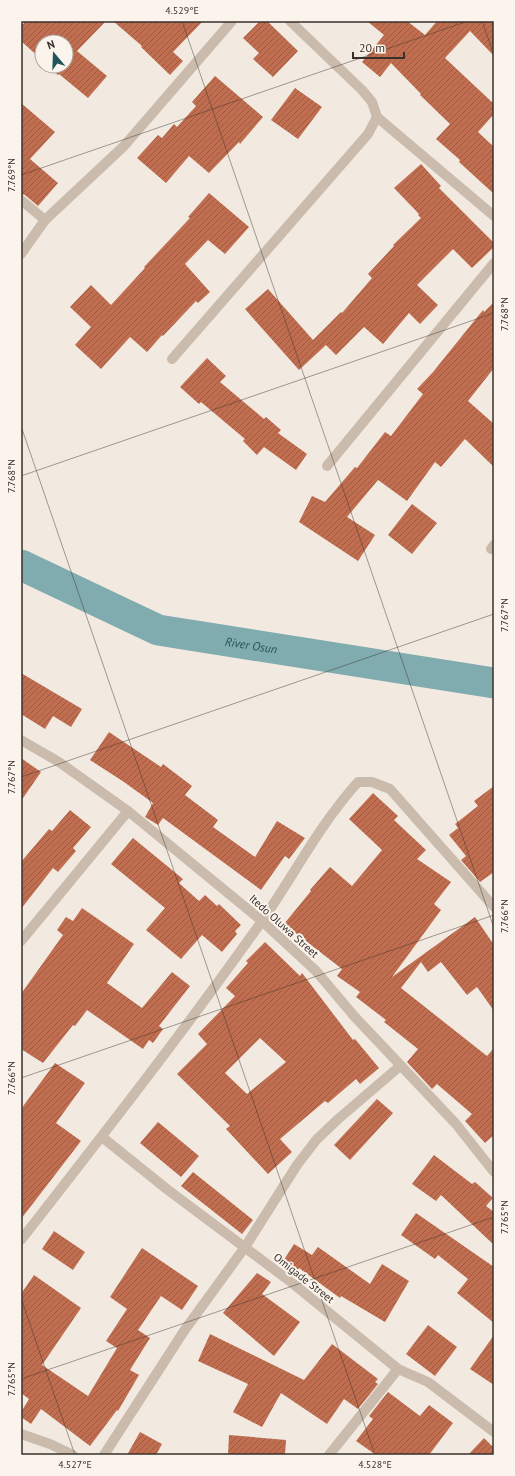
<svg xmlns="http://www.w3.org/2000/svg" width="515" height="1476" font-family="'PT Sans',sans-serif">
  <defs>
    <pattern id="building-hatch" width="6" height="6" patternUnits="userSpaceOnUse"><rect width="6" height="6" fill="#c16e50"/><path d="M-1 1l2-2M0 6l6-6M5 7l2-2" fill="none" stroke="#9e5b43"/></pattern>
  </defs>
  <rect width="100%" height="100%" fill="#f2eae1"/>
  <g fill="none" stroke-linecap="round" stroke-linejoin="round">
    <path stroke="#81acaf" stroke-width="31" id="s1" d="M21,565L158,630L494,683"/>
  </g>
  <g fill="url(#building-hatch)" fill-rule="evenodd">
    <polygon points="26,21 106,21 77,51 107,76 88,98 59,74 58,75 48,66 66,66 66,42 42,42 42,60 21,41 21,26"/>
    <polygon points="113,21 203,21 173,52 183,61 170,75 141,47 142,46"/>
    <polygon points="260,21 267,21 298,51 273,77 253,59 259,53 243,38"/>
    <polygon points="367,21 407,21 425,35 437,21 494,21 494,56 470,31 445,58 494,104 494,114 478,132 494,147 494,194 459,162 460,160 436,139 450,124 420,95 421,94 391,63 380,77 362,62 384,35"/>
    <polygon points="215,76 263,117 240,144 239,142 209,173 189,156 166,183 137,158 158,135 162,138 174,124 177,127 196,106 192,102"/>
    <polygon points="295,88 322,107 298,139 271,120"/>
    <polygon points="21,103 55,132 30,159 58,183 38,206 25,195 21,194"/>
    <polygon points="421,164 441,186 439,188 494,243 494,247 472,268 453,249 417,285 438,305 420,324 409,313 383,344 364,327 336,355 326,345 299,370 245,309 268,289 313,340 341,312 342,313 372,278 368,274 394,246 393,245 421,218 418,215 419,214 394,188"/>
    <polygon points="209,193 249,227 225,254 208,240 185,264 210,292 198,303 196,301 163,336 162,335 147,352 130,337 101,369 75,345 91,327 70,307 91,285 111,305 145,268 144,267 190,218 188,217"/>
    <polygon points="494,302 494,368 468,401 494,424 494,467 465,439 441,467 435,462 407,501 378,480 347,517 375,535 358,561 299,522 312,496 325,502 355,467 357,468 385,432 391,436 423,394 417,389 433,372 483,310 484,312"/>
    <polygon points="207,358 226,376 220,382 264,419 266,417 281,430 278,433 307,454 296,470 264,447 257,455 243,441 245,439 201,402 199,404 180,387"/>
    <polygon points="412,504 437,523 412,554 388,535"/>
    <polygon points="21,673 82,709 71,727 53,716 45,729 21,714"/>
    <polygon points="109,732 161,767 163,764 192,786 185,795 218,820 213,827 255,857 277,821 305,838 289,859 285,856 261,890 163,818 158,825 145,817 153,803 124,782 90,760"/>
    <polygon points="21,758 41,772 21,801"/>
    <polygon points="494,786 494,872 480,882 461,860 466,856 449,835 458,828 455,824 478,806 474,801"/>
    <polygon points="373,793 398,816 394,820 426,850 417,859 451,882 434,904 441,910 392,977 475,917 494,945 494,1011 477,987 467,995 441,962 428,972 421,962 401,988 487,1056 494,1048 494,1135 485,1143 465,1121 472,1114 437,1084 432,1089 407,1062 418,1049 384,1022 386,1020 356,997 360,992 337,976 342,969 284,924 311,891 310,890 330,867 352,886 382,850 349,819"/>
    <polygon points="70,810 91,827 73,848 76,851 58,872 53,868 21,909 21,862 49,829 52,831"/>
    <polygon points="133,838 183,879 179,883 199,901 205,895 217,906 219,904 241,925 235,931 237,934 222,952 202,935 181,959 146,930 165,908 111,864"/>
    <polygon points="82,908 134,944 107,983 142,1008 172,972 190,986 159,1026 163,1029 153,1043 149,1040 143,1049 87,1010 75,1026 73,1025 43,1063 21,1049 21,994 63,935 57,930 66,917 73,921"/>
    <path d="M265,942L300,976L302,973L353,1040L355,1039L379,1068L360,1084L356,1079L328,1103L325,1101L280,1139L292,1152L268,1174L226,1129L230,1126L177,1074L207,1044L198,1034L235,996L226,988L248,963L246,961ZM260,1038L286,1062L247,1094L225,1073Z"/>
    <polygon points="55,1063 85,1083 56,1123 81,1141 21,1219 21,1109"/>
    <polygon points="377,1099 393,1113 350,1160 334,1145"/>
    <polygon points="158,1122 199,1156 181,1177 140,1143"/>
    <polygon points="434,1155 472,1184 475,1182 493,1198 486,1206 494,1212 494,1245 441,1195 436,1201 412,1184"/>
    <polygon points="193,1172 253,1220 242,1234 181,1186"/>
    <polygon points="416,1213 494,1267 494,1323 457,1293 468,1279 438,1255 435,1259 401,1235"/>
    <polygon points="54,1231 85,1252 73,1270 42,1249"/>
    <polygon points="294,1244 312,1255 318,1247 370,1284 382,1264 409,1281 385,1322 341,1296 340,1298 299,1268 296,1272 282,1263"/>
    <polygon points="142,1248 198,1286 182,1310 161,1296 138,1330 150,1338 130,1370 139,1375 118,1411 117,1410 90,1446 41,1409 31,1424 21,1417 21,1412 29,1399 21,1393 21,1294 34,1275 81,1308 42,1365 88,1396 117,1348 106,1341 127,1309 110,1297"/>
    <polygon points="257,1273 271,1282 262,1294 300,1322 274,1356 223,1313"/>
    <polygon points="428,1325 457,1347 435,1376 406,1354"/>
    <polygon points="210,1334 304,1380 332,1344 378,1379 375,1382 378,1384 358,1409 344,1399 327,1424 281,1393 262,1427 233,1412 248,1384 198,1361"/>
    <polygon points="494,1335 494,1385 470,1369"/>
    <polygon points="388,1392 420,1416 429,1405 453,1423 429,1455 376,1455 356,1441 373,1419 369,1416"/>
    <polygon points="140,1432 162,1444 156,1455 127,1455"/>
    <polygon points="229,1435 286,1440 285,1455 228,1455"/>
    <polygon points="484,1438 494,1448 494,1455 468,1455"/>
  </g>
  <g fill="none" stroke-linecap="round" stroke-linejoin="round">
    <g stroke="#cabbad" stroke-width="10">
      <polyline points="377,117 494,216"/>
      <polyline points="21,200 45,220 124,146 232,21"/>
      <polyline points="21,254 45,220"/>
      <polyline points="172,359 368,134 377,117 372,102 362,90 290,21"/>
      <polyline points="327,466 494,263"/>
      <polyline points="491,549 494,545"/>
      <polyline points="21,740 59,762 128,811 262,921 316,971 354,1016 456,1124 494,1172"/>
      <polyline points="21,941 128,811"/>
      <polyline points="102,1137 168,1190 291,1282 398,1369 428,1382 494,1432"/>
      <path d="M21,1240C103,1135 185,1030 262,921C294,875 320,824 358,782H372L390,789L494,907"/>
      <polyline points="21,1434 50,1444 73,1455"/>
      <polyline points="104,1455 184,1331 245,1247 297,1165 317,1139 337,1120 400,1066"/>
      <polyline points="329,1455 398,1369"/>
    </g>
  </g>
  <path fill="none" stroke="#39302b" stroke-width="1" stroke-opacity="0.45" d="M182,21L494,928M482,21L494,55M21,175L468,21M21,426L375,1455M21,476L494,313M21,777L494,614M21,1078L494,915M21,1298L75,1455M21,1379L494,1217"/>
  <g text-anchor="middle" dominant-baseline="central" stroke-width="4" stroke-linejoin="round" paint-order="stroke">
    <g font-size="11" fill="#39302b" stroke="#faf4ed">
      <text transform="translate(284 926) rotate(42)">Itedo Oluwa Street</text>
      <text transform="translate(304 1278) rotate(38)">Omigade Street</text>
    </g>
    <g font-size="12" font-style="italic" fill="#225459" stroke="#faf4ed">
      <text stroke="none"><textPath href="#s1" startOffset="246">River Osun</textPath></text>
    </g>
  </g>
  <rect width="515" height="1476" fill="none" stroke="#faf4ed" stroke-width="44"/>
  <g transform="translate(54 54) rotate(341)"><circle r="19" fill="#faf4ed" stroke="#ada69f"/>
  <path d="M0-3L7 15L0 10L-7 15Z" fill="#225459"/>
  <text y="-6" font-size="11" font-weight="bold" text-anchor="middle" fill="#39302b">N</text>
  </g>
  <path d="M353 52v6h51v-6" fill="none" stroke="#39302b" stroke-width="2"/>
  <text x="359" y="52" font-size="12" fill="#39302b" stroke="#faf4ed" stroke-width="3" paint-order="stroke">20 m</text>
  <rect x="22" y="22" width="471" height="1432" fill="none" stroke="#39302b" stroke-width="1.5"/>
  <g font-size="10" text-anchor="middle" fill="#39302b">
    <text x="182" y="14">4.529°E</text>
    <text transform="translate(11 175) rotate(-90)" y="4">7.769°N</text>
    <text transform="translate(504 314) rotate(-90)" y="4">7.768°N</text>
    <text transform="translate(11 476) rotate(-90)" y="4">7.768°N</text>
    <text transform="translate(504 615) rotate(-90)" y="4">7.767°N</text>
    <text transform="translate(11 777) rotate(-90)" y="4">7.767°N</text>
    <text transform="translate(504 916) rotate(-90)" y="4">7.766°N</text>
    <text transform="translate(11 1078) rotate(-90)" y="4">7.766°N</text>
    <text transform="translate(504 1217) rotate(-90)" y="4">7.765°N</text>
    <text transform="translate(11 1379) rotate(-90)" y="4">7.765°N</text>
    <text x="75" y="1468">4.527°E</text>
    <text x="375" y="1468">4.528°E</text>
  </g>
</svg>
